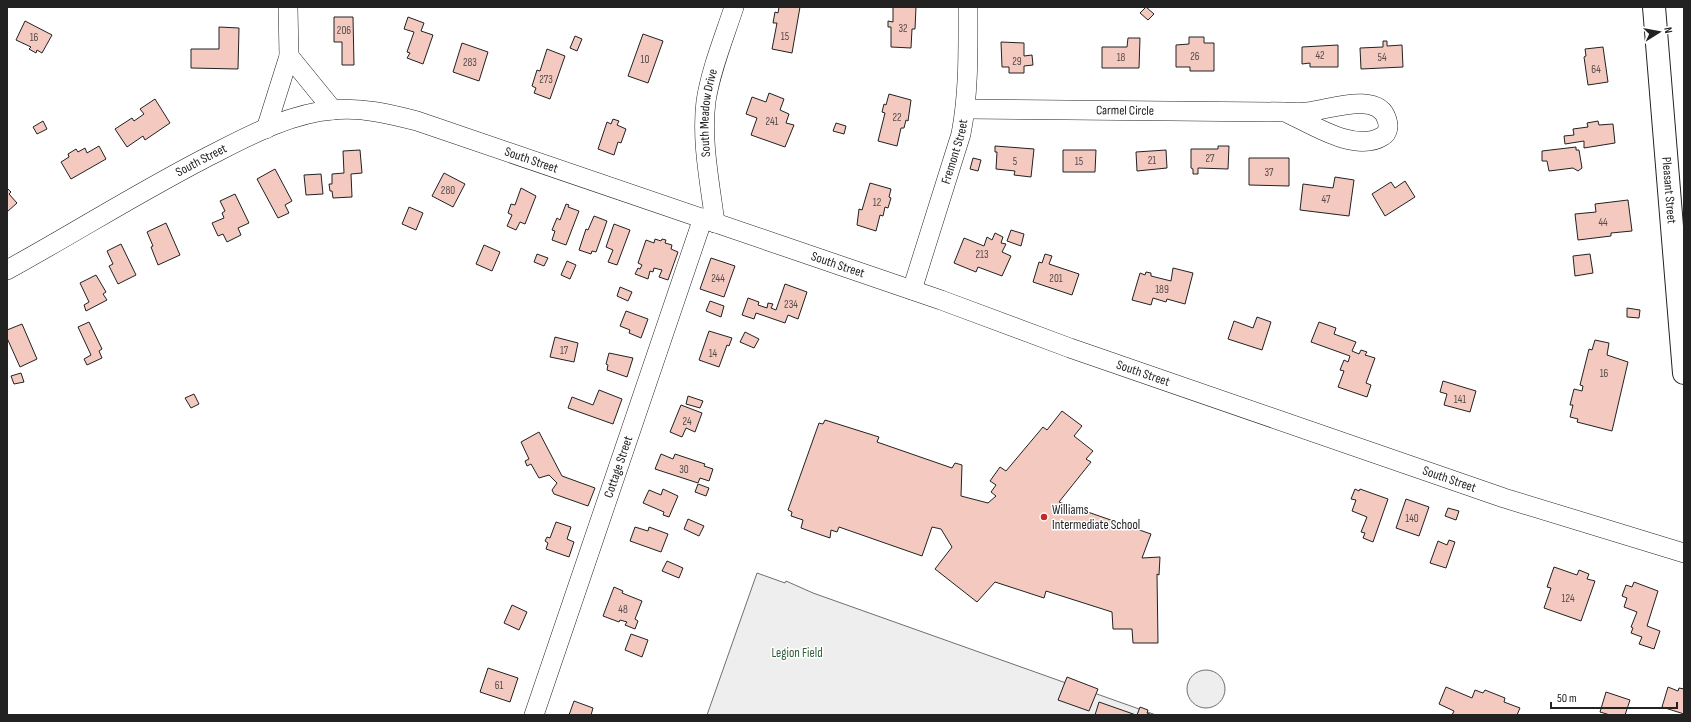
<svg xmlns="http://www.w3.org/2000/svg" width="1691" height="722" font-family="'Sofia Sans Condensed',sans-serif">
  <rect width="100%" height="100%" fill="#fff"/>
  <g fill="#eee" stroke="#6f6f6f">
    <polygon points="757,573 785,583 786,581 813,593 1156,715 707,715"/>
    <circle cx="1206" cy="689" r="19"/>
  </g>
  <g fill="#f3c9c0" stroke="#222">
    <polygon points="779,7 800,7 792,53 772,49 777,23 773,23 775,12 778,13"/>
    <polygon points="893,7 916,7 915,29 912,29 911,48 891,47 891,27 888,27 888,21 893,22"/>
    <polygon points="1146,7 1154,14 1148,20 1140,13"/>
    <polygon points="334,17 353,17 354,65 342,65 342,42 334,42"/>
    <polygon points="408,17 424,23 421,31 433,35 423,64 407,58 410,53 407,52 414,32 404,29"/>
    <polygon points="25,21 52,35 42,53 37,50 36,53 29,49 31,47 16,40"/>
    <polygon points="219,27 239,28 238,69 191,68 191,49 219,49"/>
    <polygon points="643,34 663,41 648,83 628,76"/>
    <polygon points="575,36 582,39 577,51 570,48"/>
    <polygon points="1189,37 1204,37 1204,43 1214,43 1214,71 1190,71 1190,67 1176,67 1176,45 1189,44"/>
    <polygon points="1128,38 1140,38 1139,68 1102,68 1102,47 1127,47"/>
    <polygon points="1383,41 1387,41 1387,46 1402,45 1403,67 1361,69 1360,48 1383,47"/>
    <polygon points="1001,42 1024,43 1024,56 1032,55 1033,65 1024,66 1024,73 1009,73 1009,67 1002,67"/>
    <polygon points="462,43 488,52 479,81 453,72"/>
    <polygon points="1338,45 1338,67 1310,67 1310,63 1302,64 1302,47"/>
    <polygon points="1603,47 1608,82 1588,85 1584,57 1586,56 1585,49"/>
    <polygon points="547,49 565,56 550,99 534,93 536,88 532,86 537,70 540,71"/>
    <polygon points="769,93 784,99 780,110 789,114 786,123 794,125 785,147 751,135 757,118 746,114 752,97 766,102"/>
    <polygon points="889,94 911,100 908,121 906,120 904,128 901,128 897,146 878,141 885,113 882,112 884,104 886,105"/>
    <polygon points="155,99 170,123 145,140 143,136 127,147 115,129 132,118 134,121 144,114 140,109"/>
    <polygon points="613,119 619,121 617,125 626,129 621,143 618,142 614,155 598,149 607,122 611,124"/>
    <polygon points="43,121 47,129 37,134 33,127"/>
    <polygon points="1598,121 1599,125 1613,124 1615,143 1584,148 1584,141 1565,144 1564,136 1574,135 1573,129 1588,127 1587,123"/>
    <polygon points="836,123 846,126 844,134 833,131"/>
    <polygon points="99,146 106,159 71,179 61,162 69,157 68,154 76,149 78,152 85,148 87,153"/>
    <polygon points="995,146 1034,149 1031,177 1014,175 1015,171 996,169 997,152 995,152"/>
    <polygon points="1218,146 1229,146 1228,169 1198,168 1198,174 1193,174 1193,169 1191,168 1191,149 1218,149"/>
    <polygon points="1576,147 1576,150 1579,150 1582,168 1578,171 1573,168 1549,171 1547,161 1542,161 1542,151"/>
    <polygon points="360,150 362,173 351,174 352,197 333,198 332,191 330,191 329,184 332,184 332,174 344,173 343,151"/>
    <polygon points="1063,150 1096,150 1095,172 1063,172"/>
    <polygon points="1166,150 1167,168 1137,171 1136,152"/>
    <polygon points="973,158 981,160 978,171 970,169"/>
    <polygon points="1249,158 1289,158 1289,186 1249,185"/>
    <polygon points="275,169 292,201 285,205 289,213 278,218 257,179"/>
    <polygon points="444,173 465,184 453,207 432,196"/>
    <polygon points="321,174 323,194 306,195 304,175"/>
    <polygon points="1335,177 1354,180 1349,216 1300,210 1303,184 1333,188"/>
    <polygon points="1405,181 1415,197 1385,216 1372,194 1391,182 1395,188"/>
    <polygon points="870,183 891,189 889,197 891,198 888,208 885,207 883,216 880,215 876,231 857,225 859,209 862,210"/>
    <polygon points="7,188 11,192 9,194 17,203 7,212"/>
    <polygon points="521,188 536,196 525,224 520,222 516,230 507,226 512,215 508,213 511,204 515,205"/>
    <polygon points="235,194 249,223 238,228 241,235 227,242 223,234 218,236 212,223 224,218 222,213 225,211 220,201"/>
    <polygon points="1628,200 1632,231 1611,233 1611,236 1578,240 1575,214 1596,212 1595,204"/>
    <polygon points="566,204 569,205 568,207 579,211 566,245 552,240 555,231 552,230 557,218 560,220"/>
    <polygon points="409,207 423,213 416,230 402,224"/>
    <polygon points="594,216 607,221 596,252 592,251 591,254 579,250 586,229 588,230"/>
    <polygon points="166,223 180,255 158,265 151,247 153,246 147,232"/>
    <polygon points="614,224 630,230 617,265 608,262 613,250 606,247"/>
    <polygon points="1011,230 1024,234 1021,246 1007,241"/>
    <polygon points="995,233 1003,237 1001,243 1006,244 1002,252 1011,256 1002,276 978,267 976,272 954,263 964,238 984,246 987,237 992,240"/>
    <polygon points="655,239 661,241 662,239 666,240 665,243 672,245 671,249 678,252 668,280 659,277 662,270 654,268 653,272 650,271 648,279 635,274 638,268 640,269 642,265 638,263 646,240 654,243"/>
    <polygon points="121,244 136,275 118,284 109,266 113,264 107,251"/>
    <polygon points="484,245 500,252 492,271 476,264"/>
    <polygon points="537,254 548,258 544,266 534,262"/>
    <polygon points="1045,254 1052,256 1049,264 1079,274 1072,295 1033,282 1039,262 1042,263"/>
    <polygon points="1590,254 1593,273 1575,276 1573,256"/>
    <polygon points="711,258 735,266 724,297 700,289"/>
    <polygon points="567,261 576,265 570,279 561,275"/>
    <polygon points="1173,268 1193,273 1185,304 1167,299 1166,302 1153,298 1151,305 1132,300 1140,273 1145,275 1146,272 1151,273 1151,276 1171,281"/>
    <polygon points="96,275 106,292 103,294 107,300 86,311 84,305 89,302 80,283"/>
    <polygon points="785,284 807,292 798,319 788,315 785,323 756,313 754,319 742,315 748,298 759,302 758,305 767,308 768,303 773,304 771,308 776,310"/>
    <polygon points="620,287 632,292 628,301 617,296"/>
    <polygon points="710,301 724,306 721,317 706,311"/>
    <polygon points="1627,308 1640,310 1639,318 1627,317"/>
    <polygon points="626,311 648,319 641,338 629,333 630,330 620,326"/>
    <polygon points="1257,317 1271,322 1262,350 1228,339 1234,321 1253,328"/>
    <polygon points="89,322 102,349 99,351 102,358 87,365 84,359 91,355 78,327"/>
    <polygon points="1319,322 1336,328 1334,334 1356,342 1352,351 1359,354 1361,350 1367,352 1365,355 1375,358 1366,383 1371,385 1367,397 1338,387 1344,371 1340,370 1344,360 1348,362 1350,356 1311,342"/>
    <polygon points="22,324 37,359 20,367 7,338 7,330"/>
    <polygon points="709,331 732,338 729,346 727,345 719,367 699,360"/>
    <polygon points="745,332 759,339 754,348 740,342"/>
    <polygon points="555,337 578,343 574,362 550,357"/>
    <polygon points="1595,340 1609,343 1607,355 1628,362 1612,431 1577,422 1578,419 1570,417 1573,405 1570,405 1574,389 1582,391 1583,386 1580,385 1589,349 1592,350"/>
    <polygon points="609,353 633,358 627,377 607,370 608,365 606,364"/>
    <polygon points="21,373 24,382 14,384 11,376"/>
    <polygon points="1443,381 1476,391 1470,412 1444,405 1447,394 1440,392"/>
    <polygon points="599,390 622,399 613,424 568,408 572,397 593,405"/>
    <polygon points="194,394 199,404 191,408 185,398"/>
    <polygon points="688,396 703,401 700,408 686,404"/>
    <polygon points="681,405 702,413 695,432 686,428 682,437 670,432"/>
    <polygon points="1062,411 1082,426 1074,436 1093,451 1086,459 1091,462 1059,502 1151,534 1142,558 1160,557 1159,575 1157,574 1158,643 1133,643 1132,629 1113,629 1112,612 1046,591 1044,598 995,582 977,602 935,569 952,547 941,529 932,527 922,556 839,527 837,532 831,530 830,538 801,528 803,520 791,516 792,512 788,510 819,423 823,424 825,420 879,437 877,442 952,468 955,463 962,465 961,496 988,503 996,496 991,492 996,485 990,481 1000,467 1006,471 1043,427 1047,430"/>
    <polygon points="539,432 562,476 595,488 588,506 554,494 552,490 557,483 549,475 539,478 531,464 527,466 525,461 529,459 521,442"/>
    <polygon points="661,454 673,459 675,454 705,464 704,466 713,469 709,481 700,478 698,483 655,469"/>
    <polygon points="698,484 709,488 706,496 695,492"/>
    <polygon points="663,489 678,496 669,517 663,515 664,512 643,503 649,490 661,495"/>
    <polygon points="1355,489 1359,491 1360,489 1388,499 1373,542 1363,538 1365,533 1361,532 1367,517 1352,511 1356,500 1351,499"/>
    <polygon points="1406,499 1429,507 1419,536 1396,528"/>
    <polygon points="1448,508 1459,511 1456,520 1445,516"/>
    <polygon points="688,519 704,526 699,536 684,529"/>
    <polygon points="556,522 571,527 567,539 574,542 569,557 546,549 548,543 545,541 547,537 550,538"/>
    <polygon points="635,527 648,531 649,527 668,534 661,552 630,541"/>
    <polygon points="1449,540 1455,542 1446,568 1430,563 1438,541 1447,545"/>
    <polygon points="667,561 683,568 679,578 662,571"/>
    <polygon points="1554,567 1577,575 1579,570 1589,574 1587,579 1595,581 1581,621 1544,608 1551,588 1547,587"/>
    <polygon points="1634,582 1658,591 1647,626 1660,631 1654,649 1639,644 1642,637 1631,633 1633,628 1631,627 1637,612 1624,607 1627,598 1622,596 1626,585 1632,587"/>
    <polygon points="614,587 623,591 622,593 642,601 635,619 638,621 635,629 625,625 627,622 620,620 619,622 603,616"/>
    <polygon points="512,605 527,612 519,630 504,623"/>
    <polygon points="631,634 648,640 642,657 625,650"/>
    <polygon points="488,668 518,678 510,702 480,692"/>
    <polygon points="1067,677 1098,689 1089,711 1058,700"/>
    <polygon points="1446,687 1472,698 1475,690 1483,693 1485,690 1505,698 1504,702 1520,708 1517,715 1452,715 1454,711 1439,704"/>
    <polygon points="1668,687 1678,691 1679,688 1684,689 1684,714 1662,707"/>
    <polygon points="1606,692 1630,700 1625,715 1610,715 1600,712"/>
    <polygon points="574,701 593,708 591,715 569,715"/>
    <polygon points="1099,702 1136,715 1095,715"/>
    <polygon points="1140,707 1148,710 1147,713 1152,715 1137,715"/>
  </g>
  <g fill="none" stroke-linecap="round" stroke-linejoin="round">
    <g stroke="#222" stroke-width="20">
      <g id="minor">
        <polyline points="289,56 333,110"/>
        <path id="s1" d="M966,109L1285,112C1310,123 1355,154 1383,136C1388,133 1389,126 1387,120C1379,90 1328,110 1307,112C1300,113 1292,112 1285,112"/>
        <polyline points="266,129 289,56 288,7"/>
        <path id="s2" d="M715,223C710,183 701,141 706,101C711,69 724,38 734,7"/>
        <path id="s3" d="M7,270C78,231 147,187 219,151C254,133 293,113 333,110C361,107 390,114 417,121L941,300L1070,348L1504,498L1684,553"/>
        <path id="s4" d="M912,290L961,134C969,92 968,50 968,7"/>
        <path id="s5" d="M534,715L703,218"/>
      </g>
    </g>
    <g stroke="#222" stroke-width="24">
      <g id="major">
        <path id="s6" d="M1654,7L1684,373"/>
      </g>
    </g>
    <use href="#minor" stroke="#fff" stroke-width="19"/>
    <use href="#major" stroke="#fff" stroke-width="22"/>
  </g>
  <circle fill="#c62828" stroke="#fff" stroke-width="1.5" cx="1044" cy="517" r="4"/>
  <g text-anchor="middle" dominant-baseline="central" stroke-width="3" stroke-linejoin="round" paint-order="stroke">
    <g font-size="11" fill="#564c4a">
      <text x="903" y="28">32</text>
      <text x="344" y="30">206</text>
      <text x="785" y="36">15</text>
      <text x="34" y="37">16</text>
      <text x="1320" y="55">42</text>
      <text x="1195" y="56">26</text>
      <text x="1121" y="57">18</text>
      <text x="1382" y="57">54</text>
      <text x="645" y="59">10</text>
      <text x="1017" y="61">29</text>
      <text x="470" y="62">283</text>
      <text x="1596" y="69">64</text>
      <text x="546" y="79">273</text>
      <text x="897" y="117">22</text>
      <text x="772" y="121">241</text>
      <text x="1210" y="158">27</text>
      <text x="1152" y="160">21</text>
      <text x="1015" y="161">5</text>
      <text x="1079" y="161">15</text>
      <text x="1269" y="172">37</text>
      <text x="448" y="190">280</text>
      <text x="1326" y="199">47</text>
      <text x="877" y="202">12</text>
      <text x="1603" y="222">44</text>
      <text x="982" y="254">213</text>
      <text x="718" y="278">244</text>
      <text x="1056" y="278">201</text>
      <text x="1162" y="289">189</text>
      <text x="791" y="304">234</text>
      <text x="564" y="350">17</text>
      <text x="713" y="353">14</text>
      <text x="1604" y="373">16</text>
      <text x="1460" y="399">141</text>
      <text x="687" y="421">24</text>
      <text x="684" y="469">30</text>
      <text x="1412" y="518">140</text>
      <text x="1568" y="598">124</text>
      <text x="623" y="609">48</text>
      <text x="499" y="685">61</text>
    </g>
    <g font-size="13" fill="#222" stroke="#fff">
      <text stroke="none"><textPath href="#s1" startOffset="159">Carmel Circle</textPath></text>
      <text stroke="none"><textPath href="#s2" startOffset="111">South Meadow Drive</textPath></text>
      <text stroke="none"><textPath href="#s4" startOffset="145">Fremont Street</textPath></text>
      <text stroke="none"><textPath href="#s3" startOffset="571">South Street</textPath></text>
      <text stroke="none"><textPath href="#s3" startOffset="223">South Street</textPath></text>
      <text stroke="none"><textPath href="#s6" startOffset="184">Pleasant Street</textPath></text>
      <text stroke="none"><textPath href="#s3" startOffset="895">South Street</textPath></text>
      <text stroke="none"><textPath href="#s3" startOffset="1219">South Street</textPath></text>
      <text stroke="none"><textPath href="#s5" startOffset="262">Cottage Street</textPath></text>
      <text stroke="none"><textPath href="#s3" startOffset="1543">South Street</textPath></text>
    </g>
    <g font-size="13" fill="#222" stroke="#fff" text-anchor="start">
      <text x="1052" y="510">Williams<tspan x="1052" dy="15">Intermediate School</tspan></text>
    </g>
    <g font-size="13" fill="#2f5e38" stroke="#fff">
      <text x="797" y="653">Legion Field</text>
    </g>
  </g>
  <rect width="1691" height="722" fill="none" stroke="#222222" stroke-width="16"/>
  <g transform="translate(1659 32) rotate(79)" stroke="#ffffff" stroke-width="3" paint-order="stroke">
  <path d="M0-3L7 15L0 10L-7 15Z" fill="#222222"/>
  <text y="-6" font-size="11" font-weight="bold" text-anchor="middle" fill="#222222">N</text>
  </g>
  <path d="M1551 702v6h126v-6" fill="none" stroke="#222222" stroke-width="2"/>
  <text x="1557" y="702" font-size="12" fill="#222222" stroke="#ffffff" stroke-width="3" paint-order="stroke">50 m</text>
</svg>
